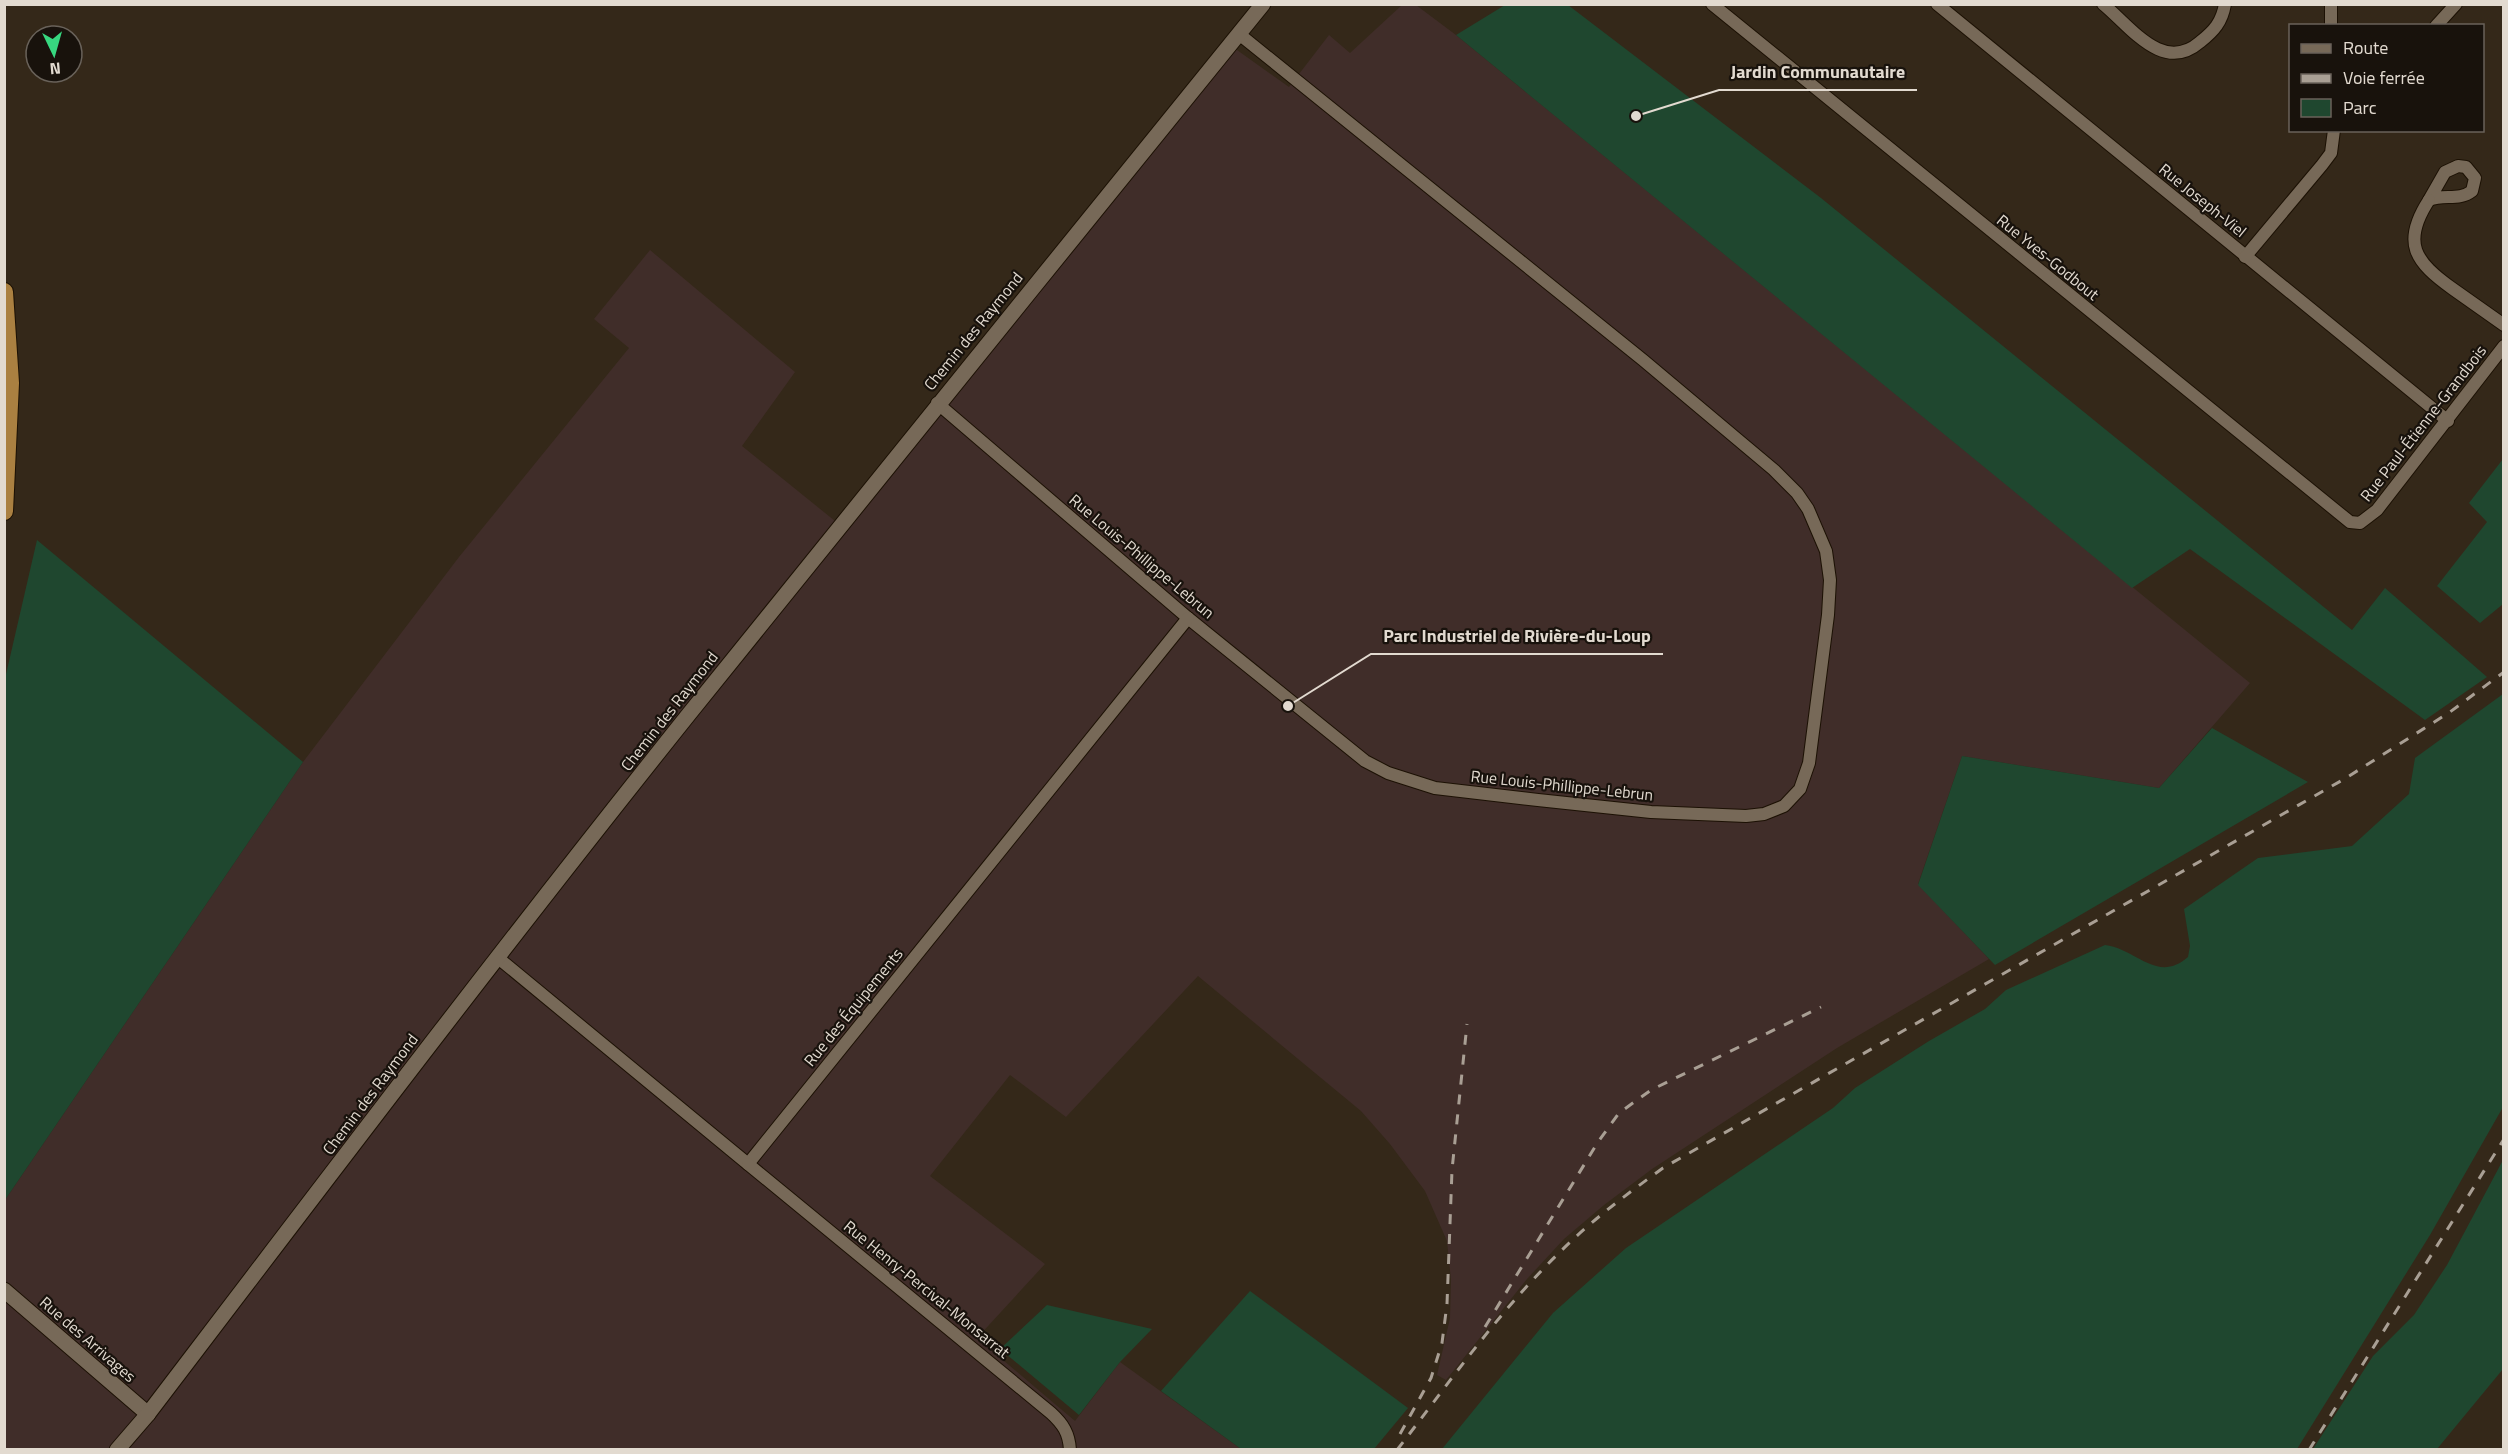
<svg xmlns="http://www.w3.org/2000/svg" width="2508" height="1454" font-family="'Titillium Web',sans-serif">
  <rect width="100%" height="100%" fill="#342819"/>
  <polygon fill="#402d29" points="1402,5 1416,5 1456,35 2250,683 2159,788 1962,756 1918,884 1989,959 1837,1048 1652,1169 1604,1205 1564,1239 1527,1279 1446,1380 1437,1375 1450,1318 1451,1280 1447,1241 1425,1191 1390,1144 1361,1111 1198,976 1066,1117 1010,1075 930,1176 1045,1264 977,1338 1075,1421 1120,1362 1241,1449 5,1450 5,1200 303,762 459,557 629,348 594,319 650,250 795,372 742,446 840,525 1230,45 1289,87 1329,35 1350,53"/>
  <g fill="#1f472f">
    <polygon points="1505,5 1568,5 1821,198 2352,630 2385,588 2487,677 2425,720 2190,549 2132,588 1456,35"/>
    <polygon points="2503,459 2503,604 2480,623 2437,586 2487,522 2469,503"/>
    <polygon points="37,540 303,762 5,1200 4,683"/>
    <path d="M2503,694V1107L2430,1235L2297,1449H1442L1553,1313L1626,1248L1833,1108L1855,1088L1929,1041L1985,1009L2006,990L2105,945C2137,949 2157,984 2188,957L2190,946L2184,909L2258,858L2352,846L2409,794L2415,758Z"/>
    <polygon points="2212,728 2308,782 1995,965 1918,885 1962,756 2159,788"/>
    <polygon points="2503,1160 2503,1369 2437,1449 2313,1449 2373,1356 2414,1315 2447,1265"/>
    <polygon points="1250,1291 1408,1408 1374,1449 1241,1449 1161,1391"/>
    <polygon points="1047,1305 1152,1329 1120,1362 1079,1415 1000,1349"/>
  </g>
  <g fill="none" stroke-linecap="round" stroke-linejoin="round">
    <g stroke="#1c1104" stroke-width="14">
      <g id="minor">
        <polyline points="1712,4 2350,522 2360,523 2377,510 2504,346"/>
        <polyline points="1937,4 2448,421"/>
        <path d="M2103,4C2131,27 2163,74 2200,42C2214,31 2222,22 2225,4"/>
        <polyline points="2331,4 2331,26"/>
        <polyline points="2436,26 2456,4"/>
        <path d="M2458,166L2466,167L2475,178L2472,191C2459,201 2444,194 2429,200L2445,172Z"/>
        <path d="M2429,200C2401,243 2415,262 2453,289C2470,301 2487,313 2504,325"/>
        <polyline points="2245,257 2322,165 2331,153 2334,130"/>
        <polyline points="937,403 1188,618 1365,761 1388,773 1435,788 1538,800 1651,812 1746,816 1764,814 1784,806 1800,789 1809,763 1828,615 1830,580 1826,551 1808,509 1797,493 1774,470 1643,360 1239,34"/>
        <polyline points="497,957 748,1164 1188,618"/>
        <path d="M748,1164L1051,1413C1063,1424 1069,1433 1070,1450"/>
      </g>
    </g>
    <g stroke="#1c1104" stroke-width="17">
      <g id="tertiary">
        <polyline points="4,1290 148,1414"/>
        <path d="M117,1450L148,1414C327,1179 505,944 689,714C879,476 1072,241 1263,4"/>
      </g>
    </g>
    <g stroke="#1c1104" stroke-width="20">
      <polyline id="trunk" points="4,292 10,383 4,511"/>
    </g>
    <use href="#minor" stroke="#776958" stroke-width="12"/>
    <use href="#tertiary" stroke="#776958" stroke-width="15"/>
    <use href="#trunk" stroke="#aa8041" stroke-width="18"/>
    <g stroke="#a99f94" stroke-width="3" stroke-dasharray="10 10" stroke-linecap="butt">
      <polyline points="1485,1327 1598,1142 1619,1113 1651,1090 1821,1007"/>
      <polyline points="1400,1434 1431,1378 1442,1343 1447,1304 1452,1170 1467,1024"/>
      <path d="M1397,1450C1449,1383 1499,1311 1560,1252C1592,1220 1627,1194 1663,1168L2346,778L2450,712L2504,672"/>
      <polyline points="2309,1450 2504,1139"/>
    </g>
  </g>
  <g text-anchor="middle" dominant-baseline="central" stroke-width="4.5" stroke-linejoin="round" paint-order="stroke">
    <g font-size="16" fill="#e2dad0" stroke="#18120c">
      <text transform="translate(2203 200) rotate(39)">Rue Joseph-Viel</text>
      <text transform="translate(2048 257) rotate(39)">Rue Yves-Godbout</text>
      <text transform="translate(973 331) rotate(-51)">Chemin des Raymond</text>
      <text transform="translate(2423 423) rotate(-52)">Rue Paul-Étienne-Grandbois</text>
      <text transform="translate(1142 556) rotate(40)">Rue Louis-Phillippe-Lebrun</text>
      <text transform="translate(669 711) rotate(-52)">Chemin des Raymond</text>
      <text transform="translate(1562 785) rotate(6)">Rue Louis-Phillippe-Lebrun</text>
      <text transform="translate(853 1007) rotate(-51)">Rue des Équipements</text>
      <text transform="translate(370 1094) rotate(-53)">Chemin des Raymond</text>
      <text transform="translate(927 1289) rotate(39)">Rue Henry-Percival-Monsarrat</text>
      <text transform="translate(88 1339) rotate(41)">Rue des Arrivages</text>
    </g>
  </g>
  <path fill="none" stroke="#e2dad0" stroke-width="2" d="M1636 116L1719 90H1917M1288 706L1371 654H1663"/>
  <g fill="#e2dad0" stroke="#18120c" stroke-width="2">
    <circle cx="1636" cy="116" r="6"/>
    <circle cx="1288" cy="706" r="6"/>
  </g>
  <g font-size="18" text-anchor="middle" font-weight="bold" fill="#e2dad0" stroke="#18120c" stroke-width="4.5" stroke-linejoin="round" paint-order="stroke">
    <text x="1818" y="78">Jardin Communautaire</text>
    <text x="1517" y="642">Parc Industriel de Rivière-du-Loup</text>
  </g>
  <rect width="2508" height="1454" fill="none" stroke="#e2dad0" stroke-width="12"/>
  <rect x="2289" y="24" width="195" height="108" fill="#18120c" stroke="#69625a" stroke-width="1.5"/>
  <rect x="2301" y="44" width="30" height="9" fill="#776958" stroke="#69625a" stroke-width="1.5"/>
  <text x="2343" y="54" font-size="18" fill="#e2dad0">Route</text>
  <rect x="2301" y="74" width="30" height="9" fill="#a99f94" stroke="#69625a" stroke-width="1.5"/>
  <text x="2343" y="84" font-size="18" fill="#e2dad0">Voie ferrée</text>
  <rect x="2301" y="99" width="30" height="18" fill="#1f472f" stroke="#69625a" stroke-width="1.5"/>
  <text x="2343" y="114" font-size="18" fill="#e2dad0">Parc</text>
  <g transform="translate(54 54) rotate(175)"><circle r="28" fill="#18120c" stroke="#69625a" stroke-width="1.5"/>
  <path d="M0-4.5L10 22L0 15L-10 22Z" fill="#37d880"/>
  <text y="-9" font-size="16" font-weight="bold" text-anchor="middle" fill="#e2dad0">N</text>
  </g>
</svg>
